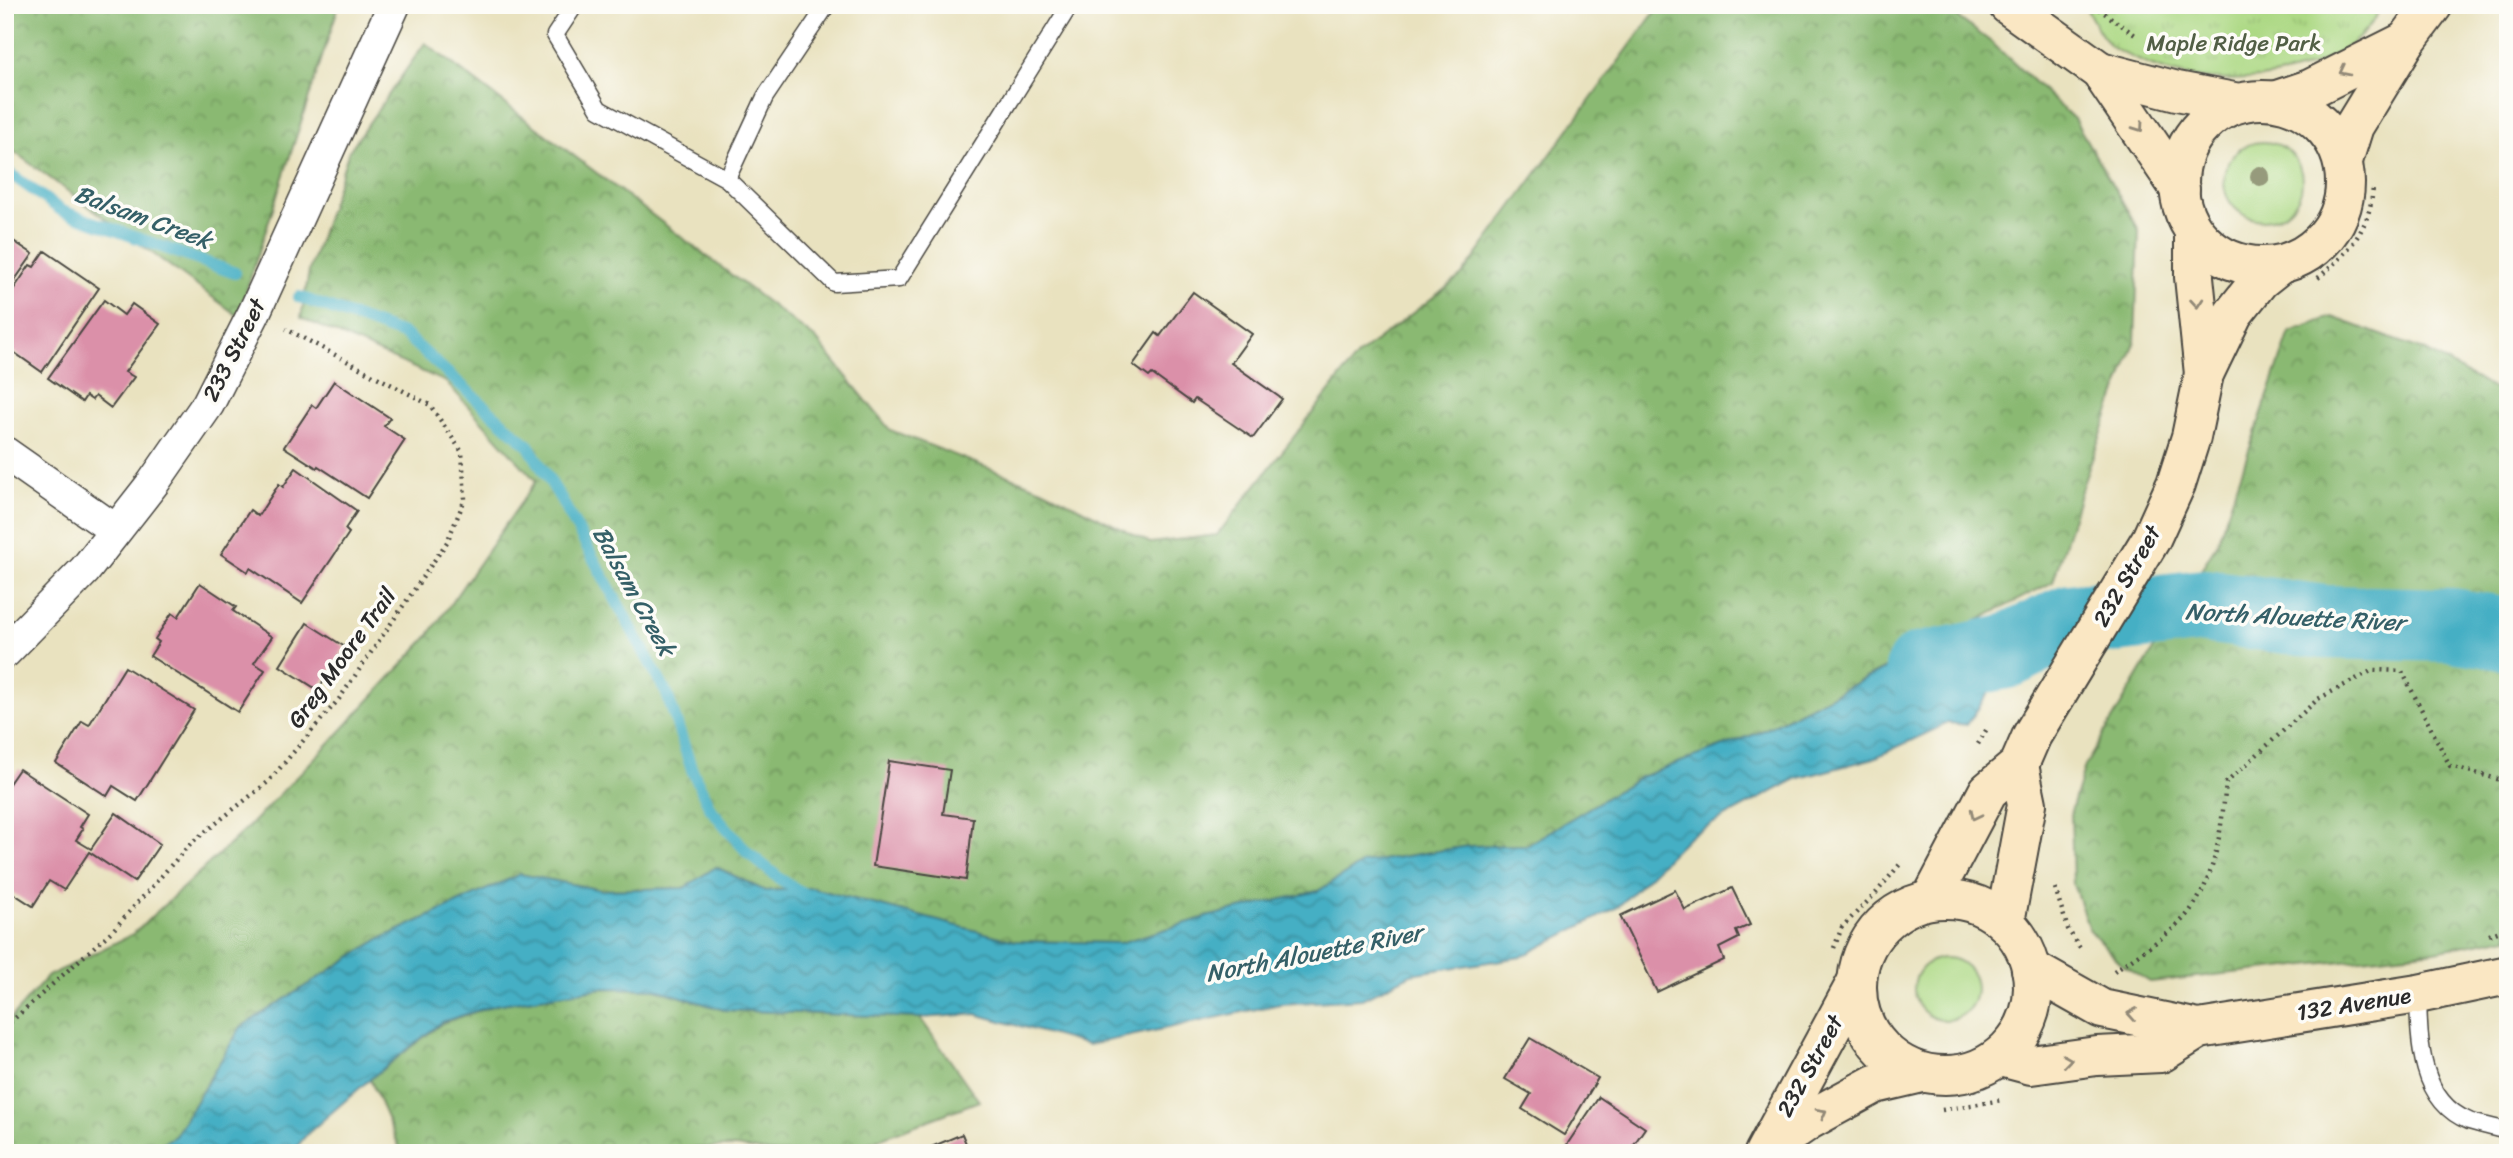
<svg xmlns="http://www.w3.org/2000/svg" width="2513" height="1158" font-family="Sriracha,sans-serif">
  <defs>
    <pattern id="grass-tufts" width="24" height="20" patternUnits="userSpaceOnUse" patternTransform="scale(1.75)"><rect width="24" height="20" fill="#add985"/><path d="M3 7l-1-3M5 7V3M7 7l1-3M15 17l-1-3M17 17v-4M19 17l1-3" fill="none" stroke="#95ba73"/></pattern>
    <pattern id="forest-crowns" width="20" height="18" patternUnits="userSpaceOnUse" patternTransform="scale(1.75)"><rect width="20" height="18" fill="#8ab972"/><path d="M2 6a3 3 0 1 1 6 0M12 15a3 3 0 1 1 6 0" fill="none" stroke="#71975e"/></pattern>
    <pattern id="water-waves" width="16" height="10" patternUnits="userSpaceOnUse" patternTransform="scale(1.75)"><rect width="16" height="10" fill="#45afc4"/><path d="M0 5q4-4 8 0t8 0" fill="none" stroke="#3a8f9f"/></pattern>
  </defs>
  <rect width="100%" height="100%" fill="#fdfcf7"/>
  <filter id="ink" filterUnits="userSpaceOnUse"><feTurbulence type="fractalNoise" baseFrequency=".0143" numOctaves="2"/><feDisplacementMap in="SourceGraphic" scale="14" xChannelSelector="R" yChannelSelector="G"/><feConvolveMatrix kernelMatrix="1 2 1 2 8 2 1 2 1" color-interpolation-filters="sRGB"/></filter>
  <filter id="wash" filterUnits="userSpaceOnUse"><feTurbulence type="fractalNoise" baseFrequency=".00686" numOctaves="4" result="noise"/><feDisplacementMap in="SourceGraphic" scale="28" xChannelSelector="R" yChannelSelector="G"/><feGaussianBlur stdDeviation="1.57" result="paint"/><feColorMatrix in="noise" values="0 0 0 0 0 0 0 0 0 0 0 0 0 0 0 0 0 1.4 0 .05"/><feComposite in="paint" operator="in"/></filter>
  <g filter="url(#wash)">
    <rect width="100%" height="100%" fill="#e9e2bf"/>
    <path fill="url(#grass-tufts)" stroke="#6c8258" stroke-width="2" d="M2084,5H2384C2374,20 2363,36 2349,46C2292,87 2195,90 2134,58C2127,55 2116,51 2110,46C2100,35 2092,18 2084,5Z"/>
    <g fill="url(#forest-crowns)" stroke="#5a724e" stroke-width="2">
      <polygon points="5,5 339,5 238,316 5,145"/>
      <polygon points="1660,5 1941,5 1991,42 2074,119 2139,230 2135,342 2083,484 2053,582 1758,733 1641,777 1527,845 1469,846 1363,863 1318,891 1210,916 1120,943 1015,941 812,888 765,891 716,867 684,888 602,890 520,874 378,940 241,1027 175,1136 145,1153 5,1153 5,1025 48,976 133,934 249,826 337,735 426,639 536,481 446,382 301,318 309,271 349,151 425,43 816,339 890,430 1042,489 1150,543 1217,535 1357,356 1462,275"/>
      <polygon points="2332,317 2426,351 2508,397 2508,937 2435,951 2150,982 2121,964 2089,929 2073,884 2071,811 2085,766 2217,543 2290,332"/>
      <polygon points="602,988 656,989 724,1010 920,1018 979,1101 842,1153 775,1153 735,1147 515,1153 402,1153 370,1079 442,1023 495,1005"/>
    </g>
    <g fill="#add985" stroke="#6c8258" stroke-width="2">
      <circle cx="2263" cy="181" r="39"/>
      <circle cx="1945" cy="989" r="31"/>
    </g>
    <polygon fill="url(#water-waves)" stroke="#386d78" stroke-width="2" points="1983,619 2030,631 1967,725 1948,723 1874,758 1796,779 1689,836 1618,907 1521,957 1411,974 1362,999 1280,1004 1088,1045 976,1014 920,1018 724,1010 656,989 602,988 495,1005 442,1022 370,1079 307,1134 292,1153 145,1153 175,1136 241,1027 378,940 520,874 602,890 684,888 716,867 765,891 812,888 1015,941 1120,943 1210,916 1318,891 1363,863 1469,846 1527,845 1641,777 1758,733"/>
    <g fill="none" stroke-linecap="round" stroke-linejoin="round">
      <g stroke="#45afc4" stroke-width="12">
        <polyline points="5,170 62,211 235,273"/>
        <polyline points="299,297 405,335 528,445 561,499 667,694 692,770 710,808 747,852 780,879 809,897"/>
      </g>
      <polyline stroke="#45afc4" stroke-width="74" points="1922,669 2006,652 2070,621 2205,606 2324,622 2452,625 2508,634"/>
    </g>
    <g id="blocks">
      <g fill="#db90a9">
        <polygon points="5,230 12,234 9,238 33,254 5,294"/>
        <polygon points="45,251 99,288 42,372 12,351 8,354 5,352 5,302 30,265 34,267"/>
        <polygon points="1193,292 1252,334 1231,363 1282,399 1253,438 1195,399 1192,403 1152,374 1149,377 1133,365 1156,333 1160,336"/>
        <polygon points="104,300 124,315 132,304 160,324 125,372 134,377 111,408 95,396 92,400 86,396 82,402 48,378"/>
        <polygon points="334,381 390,418 384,426 405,440 367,498 318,466 317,468 284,447 312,405 316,408"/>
        <polygon points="296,468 357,511 345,529 349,533 302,603 250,568 248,572 221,554 250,510 258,516 279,484 283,487"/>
        <polygon points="200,583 236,607 233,611 272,637 254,663 265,670 238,712 150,656 159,642 155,639 172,613 178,617"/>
        <polygon points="307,623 345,647 318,690 280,666"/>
        <polygon points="125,667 194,710 137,801 113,786 107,796 56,763 82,721 89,725"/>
        <polygon points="889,761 950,770 943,814 973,818 966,880 873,866"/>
        <polygon points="19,769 88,814 80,827 83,829 76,840 91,849 116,813 160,844 134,882 89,852 64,890 49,881 33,906 5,888 5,784 8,785"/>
        <polygon points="1732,888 1750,925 1736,931 1739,938 1719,948 1724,960 1657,992 1620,916 1675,890 1685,910"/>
        <polygon points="1530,1038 1598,1078 1564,1135 1522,1109 1531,1094 1505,1079"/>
        <polygon points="1599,1097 1645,1128 1628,1153 1575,1153 1566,1146"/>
        <polygon points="962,1134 970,1153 917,1153"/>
      </g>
    </g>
  </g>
  <g filter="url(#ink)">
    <use href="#blocks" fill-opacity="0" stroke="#484641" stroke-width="2"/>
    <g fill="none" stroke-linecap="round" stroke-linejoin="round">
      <g stroke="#484641" stroke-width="19">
        <g id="lane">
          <polyline points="575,5 555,35 599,109 727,179"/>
          <polyline points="827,5 765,97 727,179 834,283 899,279 1070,5"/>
          <path d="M2418,994C2419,1039 2419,1101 2469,1121C2481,1125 2494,1127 2506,1131L2508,1129"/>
        </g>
      </g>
      <g stroke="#484641" stroke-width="35">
        <g id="street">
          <polyline points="5,453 115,530"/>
          <polyline points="5,652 85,570 153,483 208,404 254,313 394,5"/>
        </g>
      </g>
      <g stroke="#484641" stroke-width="42">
        <g id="secondary">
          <polyline points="2008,5 2100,71 2180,189"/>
          <polyline points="2100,71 2177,91 2239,103"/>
          <polyline points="2277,100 2310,89 2406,41"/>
          <circle cx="2262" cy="183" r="83"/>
          <polyline points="2343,161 2354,126 2406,41 2433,5"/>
          <polyline points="2194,235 2194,277 2204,374"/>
          <polyline points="1931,899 1988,791 2019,765 2032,735 2151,539 2176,484 2191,437 2204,374 2233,314 2260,280 2279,265"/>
          <circle cx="1945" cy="987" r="88"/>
          <polyline points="2005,922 2027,804 2019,765"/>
          <polyline points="2031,969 2102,1009 2199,1029 2418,994 2508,975"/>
          <polyline points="2001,1057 2031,1065 2097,1056 2161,1053 2199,1029"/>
          <polyline points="1767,1149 1809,1120 1875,1084 1922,1073"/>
          <polyline points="1764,1153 1856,983"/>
        </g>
      </g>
      <g stroke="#484641" stroke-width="4.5" stroke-dasharray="2 5" stroke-linecap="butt">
        <polyline points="2093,5 2138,37"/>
        <path d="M2318,278C2348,252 2370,231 2373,187"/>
        <polyline points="1978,744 1988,727"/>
        <polyline points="2055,888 2068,929 2081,950"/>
        <polyline points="2489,935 2508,928"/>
        <polyline points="1834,948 1842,927 1876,893 1901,863"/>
        <path d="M2114,971C2135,956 2161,941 2179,923C2216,888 2221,830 2226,783L2318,699L2373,670L2402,671L2450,766L2508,782"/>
        <polyline points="5,1027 114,929 191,843 268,782 339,699 447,542 465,499 462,452 430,405 286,329"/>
        <polyline points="1942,1110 2002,1100"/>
      </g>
      <use href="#lane" stroke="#fff" stroke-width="16"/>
      <use href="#street" stroke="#fff" stroke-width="32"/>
      <use href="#secondary" stroke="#fae7c3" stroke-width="38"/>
    </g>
    <circle fill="#969a7c" cx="2260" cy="176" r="10"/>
    <defs><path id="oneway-chevron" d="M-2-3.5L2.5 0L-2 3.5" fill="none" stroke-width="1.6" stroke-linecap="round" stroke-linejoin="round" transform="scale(1.75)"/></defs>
    <g stroke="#928977">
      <use href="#oneway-chevron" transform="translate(2344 71) rotate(153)"/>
      <use href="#oneway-chevron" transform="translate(2139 127) rotate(55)"/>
      <use href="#oneway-chevron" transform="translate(2197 303) rotate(85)"/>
      <use href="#oneway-chevron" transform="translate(1975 815) rotate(117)"/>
      <use href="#oneway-chevron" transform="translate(2132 1014) rotate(-170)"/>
      <use href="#oneway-chevron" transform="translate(2067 1060) rotate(-8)"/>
      <use href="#oneway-chevron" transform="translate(1822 1113) rotate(-29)"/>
    </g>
  </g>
  <g text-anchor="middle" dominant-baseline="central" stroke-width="7" stroke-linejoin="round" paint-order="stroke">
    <g font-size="23" fill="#525f46" stroke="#fdfcf7">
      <text x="2234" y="43">Maple Ridge Park</text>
    </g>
    <g font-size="23" fill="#2b2b2b" stroke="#fdfcf7">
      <text transform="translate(234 350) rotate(-63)">233 Street</text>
      <text transform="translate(2127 576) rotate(-60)">232 Street</text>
      <text transform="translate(342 658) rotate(-54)">Greg Moore Trail</text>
      <text transform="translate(2354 1004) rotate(-9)">132 Avenue</text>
      <text transform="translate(1810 1066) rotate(-61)">232 Street</text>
    </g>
    <g font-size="24" font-style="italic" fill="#356068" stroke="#fdfcf7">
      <text transform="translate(143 217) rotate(20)">Balsam Creek</text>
      <text transform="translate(634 591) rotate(61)">Balsam Creek</text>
      <text transform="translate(2295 617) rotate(3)">North Alouette River</text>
      <text transform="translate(1314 953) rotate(-11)">North Alouette River</text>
    </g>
  </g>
  <rect width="2513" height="1158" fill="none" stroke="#fdfcf7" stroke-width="28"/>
</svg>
